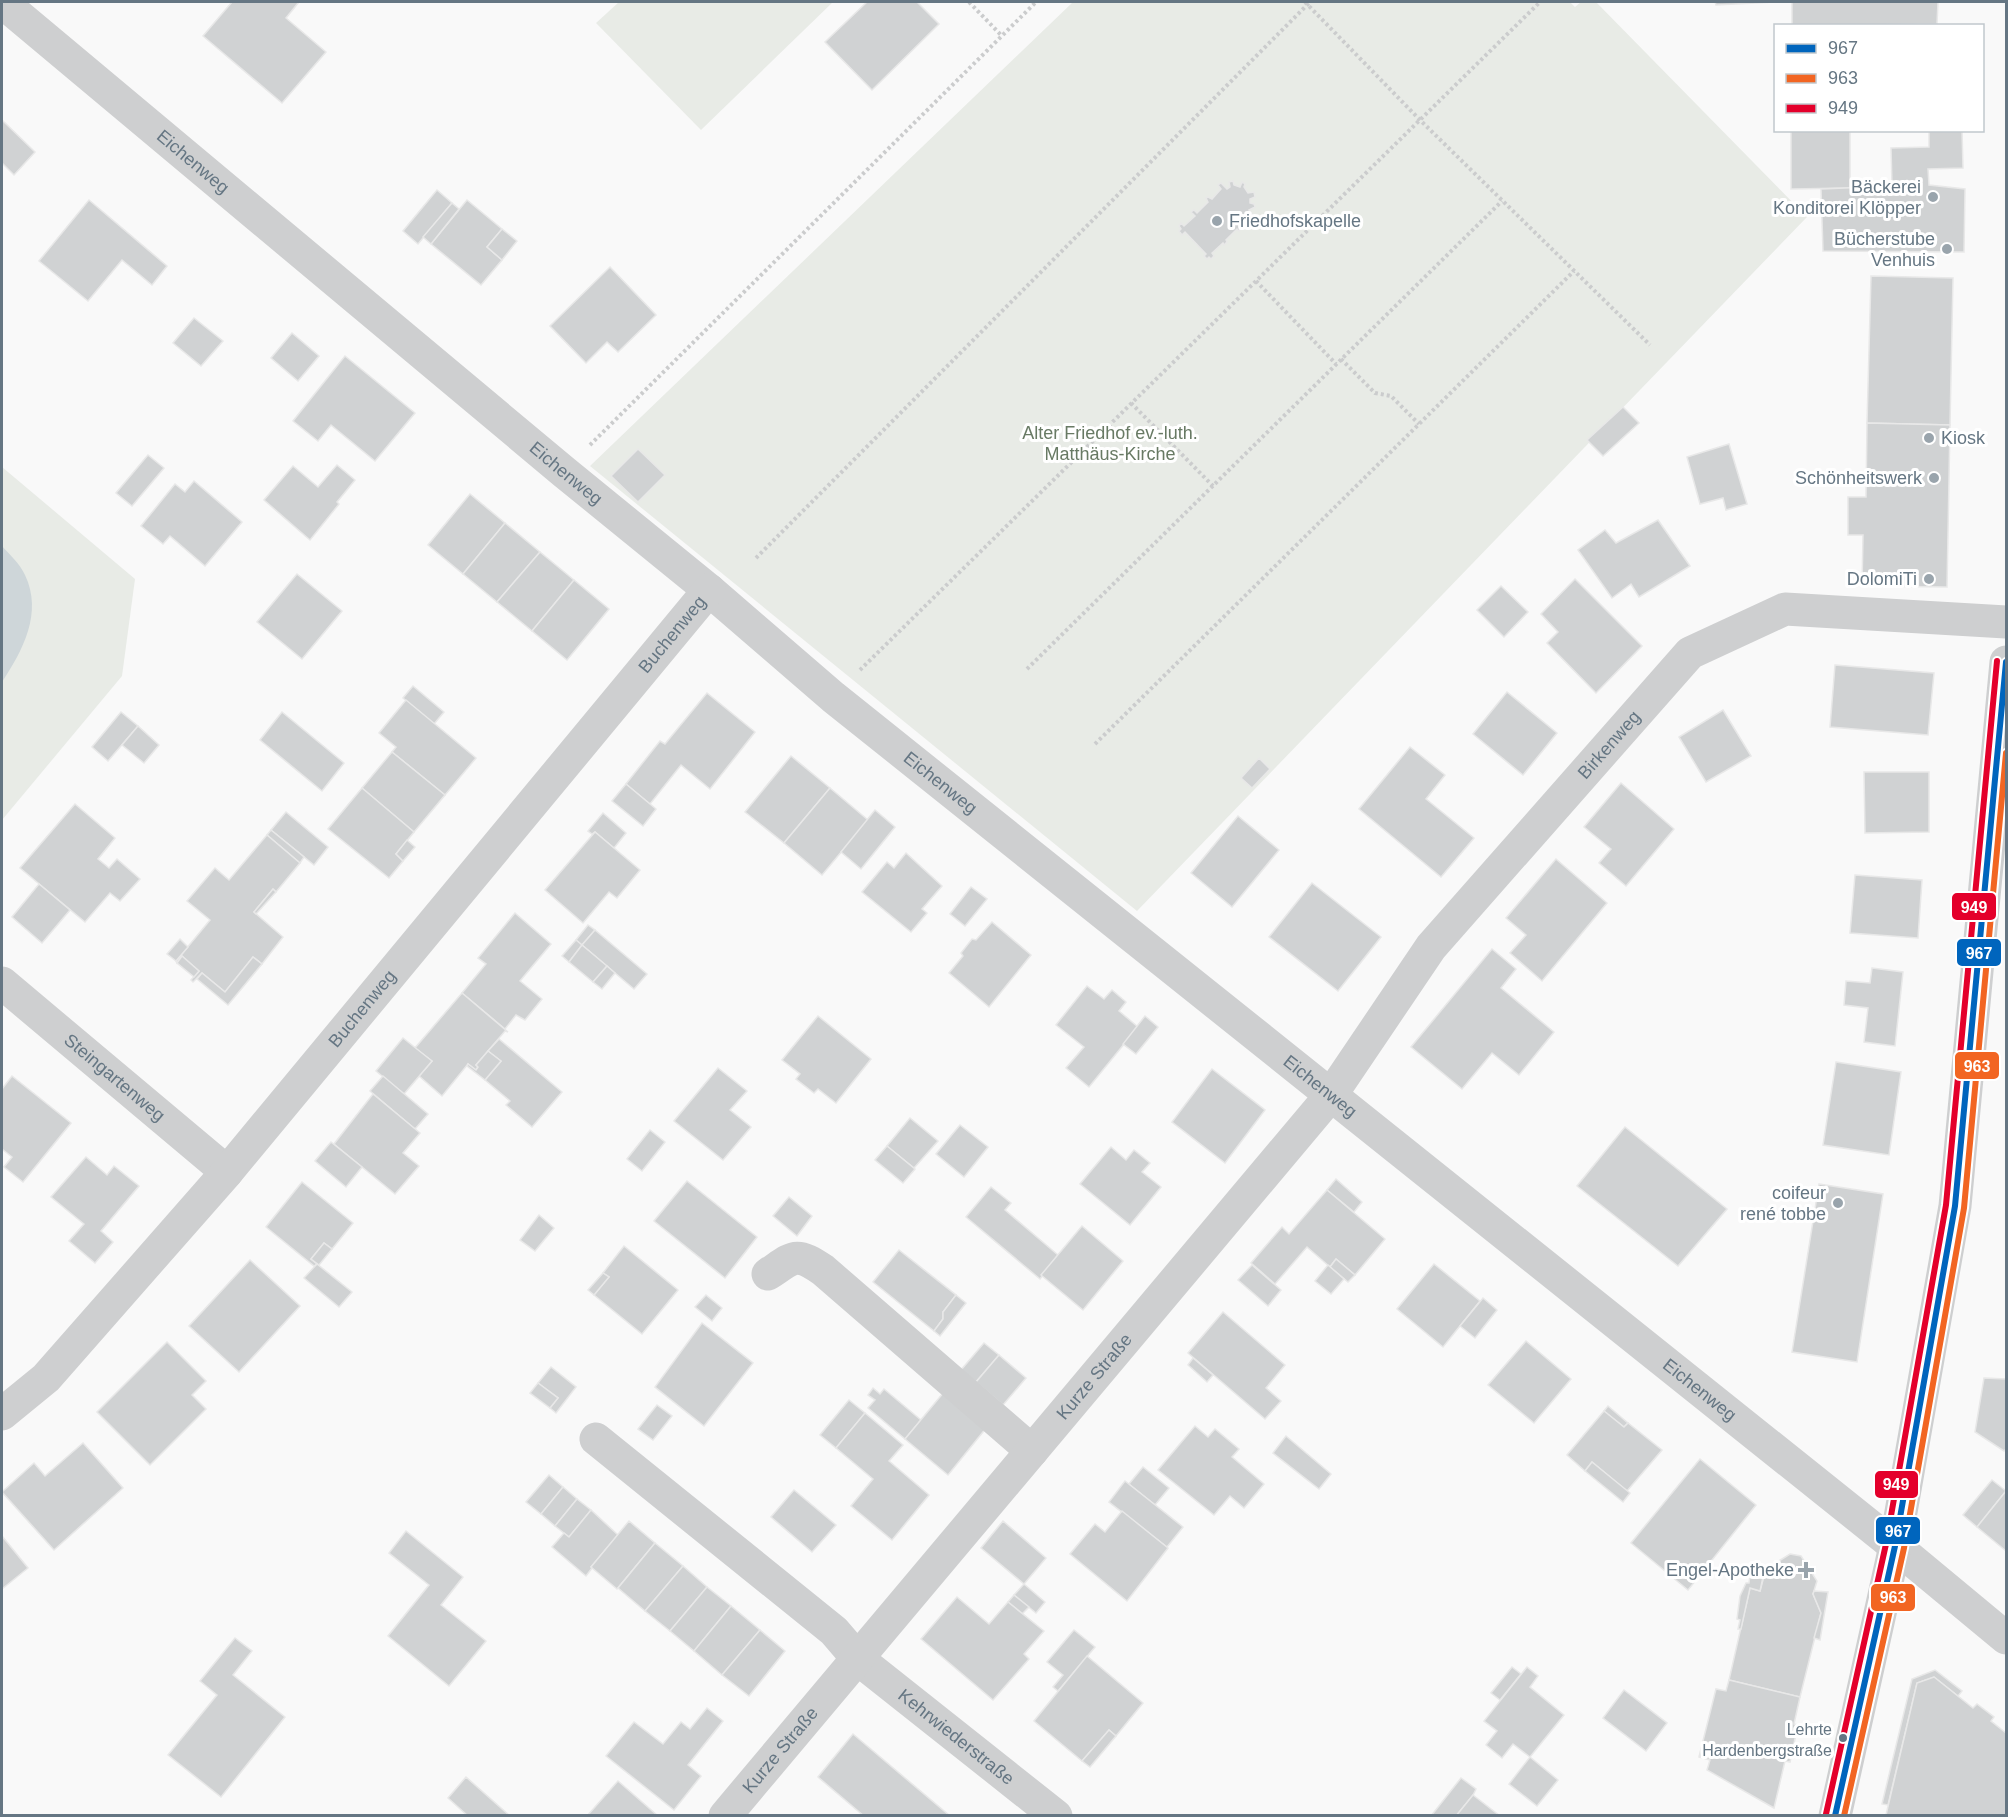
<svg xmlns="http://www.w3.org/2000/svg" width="2008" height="1817" font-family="Helvetica,sans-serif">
  <rect width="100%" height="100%" fill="#f9f9f9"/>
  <g fill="#e8ebe6">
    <polygon points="619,2 833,2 701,130 596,23"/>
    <polygon points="1073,2 1570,2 1575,7 1581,2 1596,2 1807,217 1137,911 590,466"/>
    <polygon points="2,467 135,579 122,676 2,820"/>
  </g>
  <path fill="#ced6d9" d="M2,546C10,555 20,564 25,575C43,613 23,650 2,682Z"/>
  <g fill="#d0d2d3" stroke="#e8e8e8" stroke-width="1.5">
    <polygon points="232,2 299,2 286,18 326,52 282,103 203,36"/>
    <polygon points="867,2 917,2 939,24 872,90 825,42"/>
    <polygon points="1715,2 1775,2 1716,5"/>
    <polygon points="1792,2 1938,2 1937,24 1792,26"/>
    <polygon points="2,120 35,152 14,175 2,163"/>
    <polygon points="1791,130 1850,130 1850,188 1791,189"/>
    <polygon points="1929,130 1962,130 1963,168 1928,169 1929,185 1965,189 1964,252 1823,251 1821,189 1892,186 1891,148 1929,147"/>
    <polygon points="1233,181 1234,185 1240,187 1242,182 1245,184 1244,187 1248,193 1254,192 1255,197 1250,199 1250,203 1254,204 1255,207 1249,210 1254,216 1251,218 1250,216 1239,226 1241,228 1239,231 1237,229 1226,240 1227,242 1224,245 1223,243 1212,253 1214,256 1211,259 1209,257 1207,259 1204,256 1206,254 1185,232 1182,235 1179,231 1181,229 1179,226 1181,223 1184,226 1195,216 1191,212 1194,210 1197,213 1208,202 1206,198 1208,197 1212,199 1221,189 1218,185 1221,183 1227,189 1230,187 1229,182"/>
    <polygon points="437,190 452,203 418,244 403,231"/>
    <polygon points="89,200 167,266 152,285 122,260 88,301 39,261"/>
    <polygon points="467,200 502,229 487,247 502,260 481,285 431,244"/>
    <polygon points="452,203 459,209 431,244 423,237"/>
    <polygon points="502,229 517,241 502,260 487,247"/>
    <polygon points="610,267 656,315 618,352 607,342 586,363 550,326"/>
    <polygon points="1871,276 1953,278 1950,425 1867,423"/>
    <polygon points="194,318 223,341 201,366 173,343"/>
    <polygon points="292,333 319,356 298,381 271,358"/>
    <polygon points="345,356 415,413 375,461 331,425 318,441 293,421"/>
    <polygon points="1623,407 1639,423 1603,456 1587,440"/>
    <polygon points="1867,423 1950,425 1947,587 1862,586 1863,535 1848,535 1848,497 1866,497"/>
    <polygon points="1729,444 1747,504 1726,510 1723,498 1700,504 1687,457"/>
    <polygon points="638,449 665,475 638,502 611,476"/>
    <polygon points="148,455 164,468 132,506 116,493"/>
    <polygon points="337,465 355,480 337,502 339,504 310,540 264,500 293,466 318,487"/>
    <polygon points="194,481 242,522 205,566 170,536 163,544 141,526 175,484 185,492"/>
    <polygon points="470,494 505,523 463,574 428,545"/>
    <polygon points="1658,520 1690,566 1639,597 1631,584 1612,598 1578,550 1605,530 1616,543"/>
    <polygon points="505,523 540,552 497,602 463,574"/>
    <polygon points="540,552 574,580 532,631 497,602"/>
    <polygon points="297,574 342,611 302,659 257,622"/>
    <polygon points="1575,579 1642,646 1596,693 1547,643 1558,632 1541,614"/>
    <polygon points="574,580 609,609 567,660 532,631"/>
    <polygon points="1501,586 1528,612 1504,637 1477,610"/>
    <polygon points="1835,665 1934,673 1928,735 1830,727"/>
    <polygon points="413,686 444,712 434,724 403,698"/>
    <polygon points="1507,692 1557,733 1523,775 1473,734"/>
    <polygon points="707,693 755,732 710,789 681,765 650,804 626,784 660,741 665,744"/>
    <polygon points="406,700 476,758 445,795 392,752 396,747 379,733"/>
    <polygon points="1723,710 1751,756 1706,782 1679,737"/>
    <polygon points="121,712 138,726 108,761 92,747"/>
    <polygon points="282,712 344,763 322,791 260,740"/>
    <polygon points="138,726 159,745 144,763 122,745"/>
    <polygon points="1410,747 1445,775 1426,799 1474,838 1441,877 1359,809"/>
    <polygon points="392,752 445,795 414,832 362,788"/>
    <polygon points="791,756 830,788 784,843 745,812"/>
    <polygon points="1259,758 1270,769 1252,788 1241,778"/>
    <polygon points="1864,772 1929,772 1929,832 1865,833"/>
    <polygon points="1621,783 1674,829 1626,886 1599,863 1611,849 1584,827"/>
    <polygon points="626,784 656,809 643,826 612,801"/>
    <polygon points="362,788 414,832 396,854 403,861 389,878 328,829"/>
    <polygon points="830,788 868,820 822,875 784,843"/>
    <polygon points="75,804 115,838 98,859 109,868 117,859 140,879 120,901 110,893 85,922 20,868"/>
    <polygon points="875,810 895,827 861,869 841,852"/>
    <polygon points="286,812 328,847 314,865 271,830"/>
    <polygon points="603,813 626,833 614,848 595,832 592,834 588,831"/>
    <polygon points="1238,816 1279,850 1232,907 1191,873"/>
    <polygon points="271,830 304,857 300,863 267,835"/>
    <polygon points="595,832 640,870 617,898 609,892 583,923 545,890"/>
    <polygon points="267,835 300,863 276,892 273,889 254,912 283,937 262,964 253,957 225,992 202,973 193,982 191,980 199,971 182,956 177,963 176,961 210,920 187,901 215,868 229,880"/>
    <polygon points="407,840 415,847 403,861 396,854"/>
    <polygon points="906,853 942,886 922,909 927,913 911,932 862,892 887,862 894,868"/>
    <polygon points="1556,859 1607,903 1542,981 1510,953 1526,935 1506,918"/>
    <polygon points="1855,875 1922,880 1918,938 1850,933"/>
    <polygon points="1312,883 1381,937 1338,991 1269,937"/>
    <polygon points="39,884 70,910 42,943 12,917"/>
    <polygon points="971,887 987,899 965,926 950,914"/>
    <polygon points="273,889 276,892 256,914 254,912"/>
    <polygon points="515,913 551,944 520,981 542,999 525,1020 516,1015 505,1029 462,993 486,964 478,958"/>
    <polygon points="992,922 1031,955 989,1007 949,973 963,956 961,953 972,939 976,940"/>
    <polygon points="588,925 595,930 582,945 576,940"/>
    <polygon points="595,930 647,974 634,989 582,945"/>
    <polygon points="180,939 188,947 176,961 167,954"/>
    <polygon points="576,940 582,945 569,962 562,956"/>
    <polygon points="582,945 607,966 593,982 569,962"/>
    <polygon points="1492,949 1516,969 1501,988 1554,1032 1519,1075 1492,1053 1462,1089 1411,1047"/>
    <polygon points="182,956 199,971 194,977 177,963"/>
    <polygon points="253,957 262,964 228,1005 197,979 202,973 225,992"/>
    <polygon points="607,966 615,973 602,989 593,982"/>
    <polygon points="1872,968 1903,972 1895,1046 1864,1042 1868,1008 1844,1005 1846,981 1870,983"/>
    <polygon points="1087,986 1104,999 1112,990 1126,1002 1119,1011 1138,1027 1089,1087 1066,1068 1084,1047 1056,1025"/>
    <polygon points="462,993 508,1032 505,1031 476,1065 478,1067 476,1070 468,1064 442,1096 419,1076 432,1061 415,1048"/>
    <polygon points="818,1016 871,1059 836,1103 818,1089 814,1093 796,1079 800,1074 782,1060"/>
    <polygon points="1145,1016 1158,1027 1136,1054 1123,1044"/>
    <polygon points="403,1038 432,1061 404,1094 376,1071"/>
    <polygon points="499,1039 562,1092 532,1127 506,1105 510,1101 485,1080 501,1061 488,1051"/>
    <polygon points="488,1051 501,1061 485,1080 467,1066 468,1064 476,1070 478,1067 476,1065"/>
    <polygon points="1836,1062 1901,1072 1889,1155 1823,1145"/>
    <polygon points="718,1068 747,1091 730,1110 751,1127 723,1160 674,1121"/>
    <polygon points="1212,1069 1265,1110 1225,1163 1172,1122"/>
    <polygon points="12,1076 71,1123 23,1182 4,1167 12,1157 2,1149 2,1089"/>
    <polygon points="383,1076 428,1114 415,1129 370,1091"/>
    <polygon points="373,1094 420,1133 403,1153 419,1166 395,1194 334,1144"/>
    <polygon points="910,1118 938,1141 914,1168 887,1146"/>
    <polygon points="960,1125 988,1147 964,1177 936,1154"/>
    <polygon points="1625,1127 1727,1209 1678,1266 1577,1186"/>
    <polygon points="650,1130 665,1142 642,1171 627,1159"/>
    <polygon points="331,1142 362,1167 346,1187 315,1161"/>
    <polygon points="887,1146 915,1169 903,1183 875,1160"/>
    <polygon points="1111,1147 1126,1160 1134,1150 1150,1163 1142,1172 1161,1187 1130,1225 1080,1184"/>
    <polygon points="86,1157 107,1175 114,1166 139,1186 101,1231 113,1242 95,1263 69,1241 84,1224 51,1197"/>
    <polygon points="1336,1179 1362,1202 1354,1212 1327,1190"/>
    <polygon points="687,1181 757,1237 725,1278 654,1221"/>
    <polygon points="302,1182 353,1223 332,1249 324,1243 311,1259 317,1264 314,1266 266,1227"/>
    <polygon points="1819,1184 1883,1194 1857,1362 1792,1352"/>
    <polygon points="991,1187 1011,1203 1005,1210 1058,1255 1040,1279 966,1217"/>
    <polygon points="1327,1190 1385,1239 1355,1275 1336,1259 1330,1267 1307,1247 1275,1284 1251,1263 1282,1227 1289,1234"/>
    <polygon points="789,1197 812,1216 797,1236 773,1216"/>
    <polygon points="539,1215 554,1228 535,1251 520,1240"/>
    <polygon points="1082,1226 1123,1261 1083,1310 1041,1275"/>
    <polygon points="324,1243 332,1249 319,1265 311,1259"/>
    <polygon points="624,1246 678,1290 642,1334 594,1295 609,1277 603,1273"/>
    <polygon points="899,1250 956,1295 943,1312 943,1319 934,1331 873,1282"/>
    <polygon points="1336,1259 1355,1275 1348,1282 1330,1267"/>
    <polygon points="250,1260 300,1306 239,1372 189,1326"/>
    <polygon points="317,1264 352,1292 339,1307 304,1278"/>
    <polygon points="1434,1264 1480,1301 1443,1347 1397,1309"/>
    <polygon points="1252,1265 1281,1290 1268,1306 1238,1280"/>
    <polygon points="1328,1265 1344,1279 1331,1294 1315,1281"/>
    <polygon points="603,1273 609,1277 594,1295 588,1290"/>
    <polygon points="706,1295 722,1308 712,1321 695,1307"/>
    <polygon points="956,1295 966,1303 940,1336 934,1331 943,1319 943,1312"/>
    <polygon points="1483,1298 1497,1310 1475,1338 1460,1326"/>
    <polygon points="1223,1312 1285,1365 1266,1388 1281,1401 1265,1419 1188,1353"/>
    <polygon points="702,1323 753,1363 704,1426 655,1387"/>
    <polygon points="1526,1341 1571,1379 1534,1423 1488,1385"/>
    <polygon points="167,1342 206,1381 192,1395 206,1409 150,1465 97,1412"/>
    <polygon points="984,1343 999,1355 976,1382 961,1370"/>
    <polygon points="999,1355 1026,1378 1003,1405 976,1382"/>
    <polygon points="1193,1358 1213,1375 1207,1382 1188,1365"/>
    <polygon points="551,1367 576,1387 556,1413 550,1408 558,1398 538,1383"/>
    <polygon points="1984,1378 2006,1379 2006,1449 2004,1451 1975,1432"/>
    <polygon points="538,1383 558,1398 550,1408 530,1393"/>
    <polygon points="873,1388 880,1394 884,1389 921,1420 905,1439 868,1408 875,1400 868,1395"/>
    <polygon points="944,1392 987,1427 948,1475 905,1439"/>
    <polygon points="849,1400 865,1413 836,1448 820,1435"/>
    <polygon points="657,1405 672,1416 653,1440 638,1429"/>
    <polygon points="1608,1406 1628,1423 1624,1427 1604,1411"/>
    <polygon points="1604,1411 1624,1427 1628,1423 1662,1450 1627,1491 1592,1462 1585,1471 1567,1455"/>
    <polygon points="865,1413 903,1445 889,1461 929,1495 892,1540 851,1506 873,1479 836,1448"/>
    <polygon points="1195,1426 1208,1437 1215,1429 1239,1449 1232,1457 1264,1484 1244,1508 1230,1496 1214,1515 1158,1470"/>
    <polygon points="1286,1436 1331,1474 1319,1489 1273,1453"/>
    <polygon points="83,1443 123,1488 54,1550 2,1492 34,1463 45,1476"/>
    <polygon points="1700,1459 1756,1505 1688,1590 1631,1543"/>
    <polygon points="1592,1462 1630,1493 1623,1502 1585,1471"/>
    <polygon points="1143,1467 1169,1488 1155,1505 1129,1484"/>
    <polygon points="549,1475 563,1487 541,1514 526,1502"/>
    <polygon points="1992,1480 2006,1491 1977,1527 1963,1515"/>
    <polygon points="1125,1481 1183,1527 1167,1547 1109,1502"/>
    <polygon points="563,1487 577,1499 555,1526 541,1514"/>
    <polygon points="794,1490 836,1525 812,1552 771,1517"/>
    <polygon points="2006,1491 2006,1551 1977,1527"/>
    <polygon points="577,1499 591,1510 569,1537 555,1526"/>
    <polygon points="591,1510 618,1535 591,1567 592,1568 586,1576 552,1547 564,1533 569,1537"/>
    <polygon points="1122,1511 1168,1548 1127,1601 1070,1554 1095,1524 1105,1532"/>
    <polygon points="629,1521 655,1543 617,1589 591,1567"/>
    <polygon points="1003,1521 1046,1558 1024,1584 981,1548"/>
    <polygon points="406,1531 463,1577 441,1605 486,1641 449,1686 388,1636 429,1585 389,1553"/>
    <polygon points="2,1536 28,1568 2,1589"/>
    <polygon points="655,1543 683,1566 645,1611 618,1588"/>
    <polygon points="1790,1554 1801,1556 1817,1581 1813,1594 1821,1613 1800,1697 1729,1680 1750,1588 1760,1591 1766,1569"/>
    <polygon points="683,1566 707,1587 670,1631 645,1611"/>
    <polygon points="1750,1575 1763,1577 1760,1591 1750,1588 1741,1629 1738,1629 1740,1620 1737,1619 1740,1596 1746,1583 1749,1583"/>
    <polygon points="1024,1584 1045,1602 1036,1613 1014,1595"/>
    <polygon points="707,1587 731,1606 694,1651 670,1631"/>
    <polygon points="1814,1591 1828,1592 1820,1640 1814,1638 1821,1613 1813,1594"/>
    <polygon points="1014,1595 1029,1607 1022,1614 1008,1602"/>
    <polygon points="957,1597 989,1624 1008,1602 1044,1631 1024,1654 1029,1659 993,1700 921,1639"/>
    <polygon points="731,1606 760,1630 722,1675 694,1651"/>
    <polygon points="760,1630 785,1651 749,1696 722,1675"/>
    <polygon points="1074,1630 1095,1647 1058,1691 1053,1687 1063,1675 1047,1662"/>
    <polygon points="235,1638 252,1651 233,1675 285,1717 221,1797 168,1755 217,1695 200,1681"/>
    <polygon points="1087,1656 1143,1703 1116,1736 1109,1730 1082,1761 1034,1721"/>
    <polygon points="1512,1667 1521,1674 1500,1700 1491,1693"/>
    <polygon points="1527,1667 1538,1676 1530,1687 1564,1715 1530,1757 1513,1744 1502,1758 1486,1745 1497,1731 1484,1721"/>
    <polygon points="1935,1670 1962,1691 1958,1696 1934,1677 1917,1683 1888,1805 1882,1804 1912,1679"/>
    <polygon points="1934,1677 1973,1708 1977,1704 1994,1717 1991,1721 2006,1733 2006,1816 1886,1815 1917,1683"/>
    <polygon points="1729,1680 1800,1697 1794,1724 1798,1725 1790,1762 1785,1761 1774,1808 1707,1770 1710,1760 1699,1757 1716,1689 1726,1691"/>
    <polygon points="1624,1690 1667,1723 1646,1751 1603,1718"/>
    <polygon points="707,1708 723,1721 688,1765 701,1776 674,1810 606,1756 634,1722 663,1744 681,1722 690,1729"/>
    <polygon points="1109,1730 1116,1736 1090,1767 1082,1761"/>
    <polygon points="853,1734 950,1816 864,1816 818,1777"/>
    <polygon points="1530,1757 1558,1780 1537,1806 1509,1784"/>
    <polygon points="466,1777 510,1816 468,1816 448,1798"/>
    <polygon points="1461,1778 1476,1789 1473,1795 1456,1816 1431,1816"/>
    <polygon points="618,1781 658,1816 587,1816"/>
    <polygon points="1473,1795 1500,1816 1456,1816"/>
  </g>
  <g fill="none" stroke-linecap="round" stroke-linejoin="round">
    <g stroke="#cbcccd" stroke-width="4" stroke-dasharray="3 3" stroke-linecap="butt">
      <polyline points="969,2 1001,35"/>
      <polyline points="1305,2 1420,120 1650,345"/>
      <polyline points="1256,281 1336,364"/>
      <polyline points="1341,359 1375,393 1391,396 1419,424"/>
      <polyline points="1131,403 1213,486"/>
      <polyline points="590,445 1036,2"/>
      <polyline points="756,558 1310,2"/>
      <polyline points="1027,669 1502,201"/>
      <polyline points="860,670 1540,2"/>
      <polyline points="1095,744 1574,271"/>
    </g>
    <g stroke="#cecfd0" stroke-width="33">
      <path id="s1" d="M2,2L564,472L709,590L833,697L1895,1546L2006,1638"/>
      <path id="s2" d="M2,983L227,1172"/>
      <path d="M768,1274C794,1257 795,1251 823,1270L1032,1451"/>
      <path id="s3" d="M2,1414L46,1378L227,1172L709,590"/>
      <path id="s4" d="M596,1439L834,1631L858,1659L1056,1816"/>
      <path id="s5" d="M725,1816L1331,1095L1431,947L1690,653L1785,609L2006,622"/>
      <polyline points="1835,1816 1895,1546 1955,1206 2006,662"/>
    </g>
    <g stroke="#fff" stroke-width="10">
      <polyline id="bus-1" points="1835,1816 1895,1546 1955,1206 2006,662"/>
    </g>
    <g stroke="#fff" stroke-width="10">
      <polyline id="bus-2" points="1844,1816 1904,1548 1964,1208 2006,753"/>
    </g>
    <g stroke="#fff" stroke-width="10">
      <polyline id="bus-3" points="1826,1814 1886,1544 1946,1205 1997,661"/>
    </g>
    <use href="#bus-1" stroke="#0065bd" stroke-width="6"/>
    <use href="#bus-2" stroke="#f26522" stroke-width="6"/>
    <use href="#bus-3" stroke="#e4002b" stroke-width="6"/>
  </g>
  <g fill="#99a4ac" stroke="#fff" stroke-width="2">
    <circle cx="1933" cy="197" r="6"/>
    <circle cx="1217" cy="221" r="6"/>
    <circle cx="1947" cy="249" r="6"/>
    <circle cx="1929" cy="438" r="6"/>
    <circle cx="1934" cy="478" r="6"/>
    <circle cx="1929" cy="579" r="6"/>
    <circle cx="1838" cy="1203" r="6"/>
    <path d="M1803 1561h6v6h6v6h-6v6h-6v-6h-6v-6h6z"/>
  </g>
  <circle fill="#657683" stroke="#fff" stroke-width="2" cx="1843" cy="1738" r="5"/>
  <g text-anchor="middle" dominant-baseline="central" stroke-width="6" stroke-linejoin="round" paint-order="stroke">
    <g font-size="16" fill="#657683" stroke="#fff" text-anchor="end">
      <text x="1832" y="1729">Lehrte<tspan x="1832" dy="21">Hardenbergstraße</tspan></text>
    </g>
    <g font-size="18" fill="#657683" stroke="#fff">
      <text stroke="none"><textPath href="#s1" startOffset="249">Eichenweg</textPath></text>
      <text stroke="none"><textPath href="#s1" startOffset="735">Eichenweg</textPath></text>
      <text stroke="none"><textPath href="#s3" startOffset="1029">Buchenweg</textPath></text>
      <text stroke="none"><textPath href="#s5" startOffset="1390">Birkenweg</textPath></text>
      <text stroke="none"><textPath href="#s1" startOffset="1221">Eichenweg</textPath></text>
      <text stroke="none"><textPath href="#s3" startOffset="543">Buchenweg</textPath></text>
      <text stroke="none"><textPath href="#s2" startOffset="147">Steingartenweg</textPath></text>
      <text stroke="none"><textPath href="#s1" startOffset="1707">Eichenweg</textPath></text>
      <text stroke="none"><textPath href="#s5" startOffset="574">Kurze Straße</textPath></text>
      <text stroke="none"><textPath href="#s1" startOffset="2193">Eichenweg</textPath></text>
      <text stroke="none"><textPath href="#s4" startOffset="468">Kehrwiederstraße</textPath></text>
      <text stroke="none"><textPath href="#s5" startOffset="86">Kurze Straße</textPath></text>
    </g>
    <g font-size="18" fill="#657683" stroke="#fff" text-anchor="end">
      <text x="1921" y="187">Bäckerei<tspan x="1921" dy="21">Konditorei Klöpper</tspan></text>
      <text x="1229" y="221" text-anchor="start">Friedhofskapelle</text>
      <text x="1935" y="239">Bücherstube<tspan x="1935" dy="21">Venhuis</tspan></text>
      <text x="1941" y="438" text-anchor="start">Kiosk</text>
      <text x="1922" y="478">Schönheitswerk</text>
      <text x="1917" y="579">DolomiTi</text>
      <text x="1826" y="1193">coifeur<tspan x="1826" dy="21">rené tobbe</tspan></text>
      <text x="1794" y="1570">Engel-Apotheke</text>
    </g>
    <g font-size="18" fill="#687a64" stroke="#fff">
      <text x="1110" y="433">Alter Friedhof ev.-luth.<tspan x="1110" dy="21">Matthäus-Kirche</tspan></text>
    </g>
  </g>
  <g stroke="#fff" stroke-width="2">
    <rect x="1951" y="892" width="46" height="29" rx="6" fill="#e4002b"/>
    <rect x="1956" y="938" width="46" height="29" rx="6" fill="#0065bd"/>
    <rect x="1954" y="1051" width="46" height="29" rx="6" fill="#f26522"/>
    <rect x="1874" y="1470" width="45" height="29" rx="6" fill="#e4002b"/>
    <rect x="1875" y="1516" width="46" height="29" rx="6" fill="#0065bd"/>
    <rect x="1870" y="1583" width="46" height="29" rx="6" fill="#f26522"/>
  </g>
  <g font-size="16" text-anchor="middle" font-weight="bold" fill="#fff">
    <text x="1974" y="913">949</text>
    <text x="1979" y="959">967</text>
    <text x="1977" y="1072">963</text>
    <text x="1896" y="1490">949</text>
    <text x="1898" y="1537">967</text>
    <text x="1893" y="1603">963</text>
  </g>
  <rect width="2008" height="1817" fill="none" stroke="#657683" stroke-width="6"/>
  <rect x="1774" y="24" width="210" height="108" fill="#ffffff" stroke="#c1c8cd" stroke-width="1.5"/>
  <rect x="1786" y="44" width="30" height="9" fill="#0065bd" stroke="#c1c8cd" stroke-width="1.5"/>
  <text x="1828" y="54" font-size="18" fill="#657683">967</text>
  <rect x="1786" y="74" width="30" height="9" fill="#f26522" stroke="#c1c8cd" stroke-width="1.5"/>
  <text x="1828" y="84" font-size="18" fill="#657683">963</text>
  <rect x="1786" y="104" width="30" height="9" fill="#e4002b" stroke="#c1c8cd" stroke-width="1.5"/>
  <text x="1828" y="114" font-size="18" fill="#657683">949</text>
</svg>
